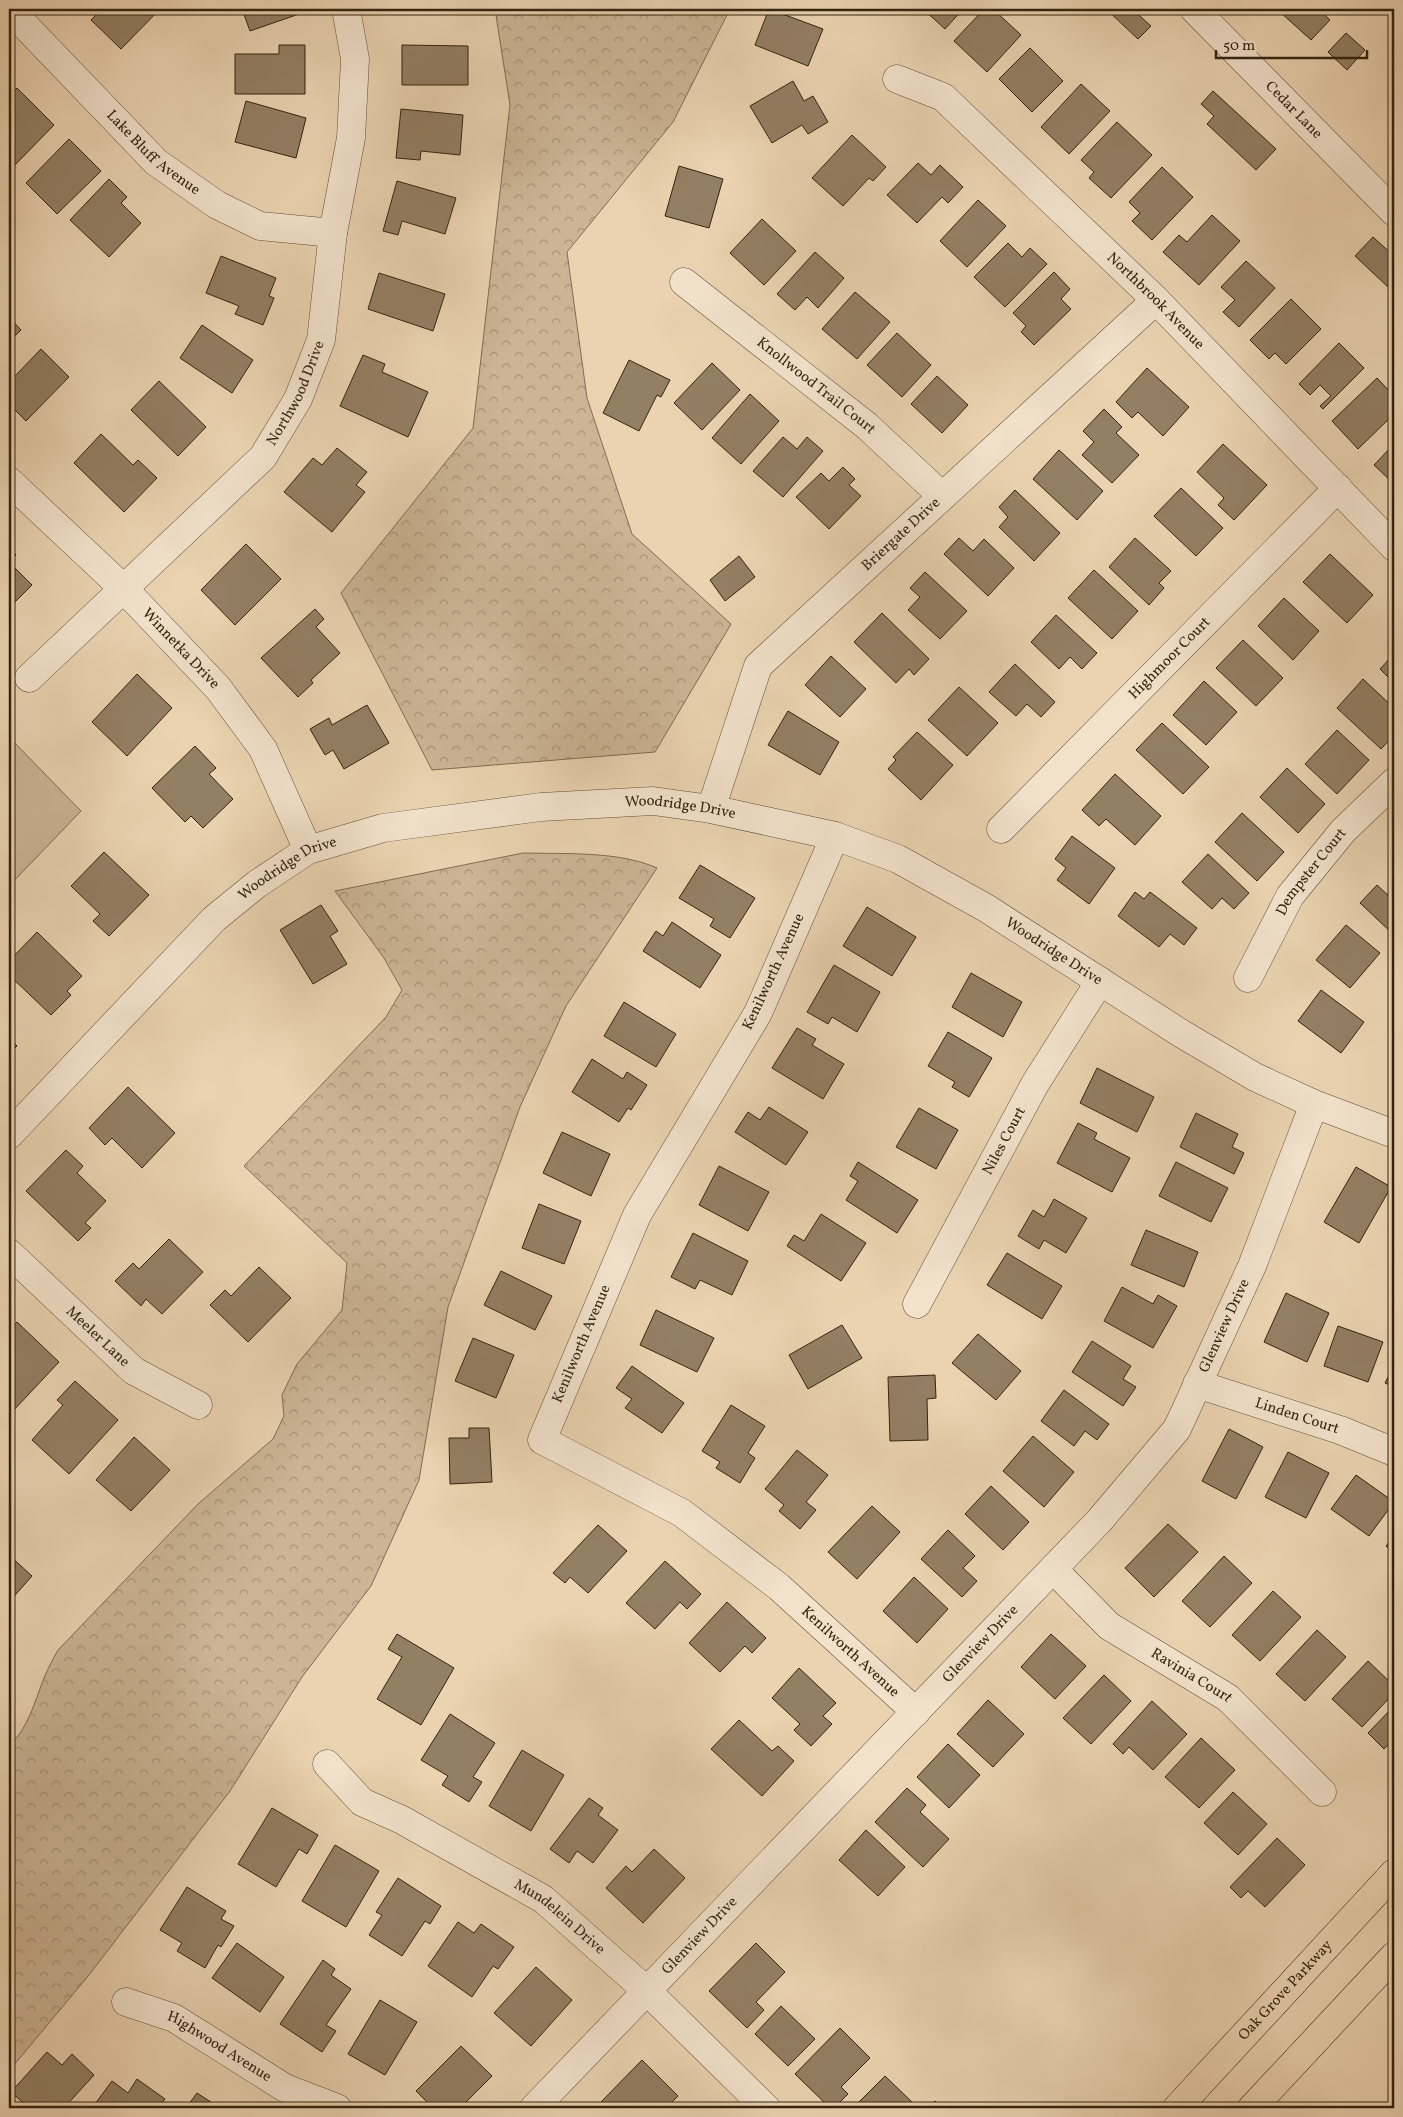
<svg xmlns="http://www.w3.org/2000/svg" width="1403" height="2117" font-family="Vollkorn,serif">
  <defs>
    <pattern id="forest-crowns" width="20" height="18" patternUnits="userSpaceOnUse" patternTransform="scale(1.25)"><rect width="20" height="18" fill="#ccb596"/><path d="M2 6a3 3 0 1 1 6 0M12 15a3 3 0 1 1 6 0" fill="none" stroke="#a69379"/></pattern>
  </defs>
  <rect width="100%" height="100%" fill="#ebd3b1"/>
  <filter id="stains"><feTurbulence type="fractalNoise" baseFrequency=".004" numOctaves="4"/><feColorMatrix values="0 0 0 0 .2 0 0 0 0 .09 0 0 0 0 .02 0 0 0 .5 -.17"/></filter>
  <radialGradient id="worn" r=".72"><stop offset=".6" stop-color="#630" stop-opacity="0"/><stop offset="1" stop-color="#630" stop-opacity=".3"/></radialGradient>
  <polygon fill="#ccb596" stroke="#806c53" points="9,737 81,811 9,886"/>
  <g fill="url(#forest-crowns)" stroke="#806c53">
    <polygon points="495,9 730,9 673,122 567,252 587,398 632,534 731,624 655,752 432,770 341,593 473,428 510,105"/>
    <path d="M523,853C565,854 619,851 657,868L566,1006L520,1107L448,1307L419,1480L371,1586L302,1677L230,1791L89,1975L9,2071V1746C28,1729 35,1701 44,1678C48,1668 53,1659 58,1650L198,1504L273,1439L284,1416L282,1395L297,1364L342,1310L347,1263L244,1166L386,1017L402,990L384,958L335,891Z"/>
  </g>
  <g fill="#937f64" stroke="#332410">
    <polygon points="102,9 160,9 121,49 91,20"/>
    <polygon points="242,9 301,9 302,13 250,31"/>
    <polygon points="399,9 418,9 400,13"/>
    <polygon points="769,9 823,29 808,66 755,45"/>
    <polygon points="923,9 963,9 945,29"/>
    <polygon points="984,9 993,9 1021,35 987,72 954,41"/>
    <polygon points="1106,9 1132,9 1151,26 1138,39"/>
    <polygon points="1283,9 1318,9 1330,20 1311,40 1280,12"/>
    <polygon points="1346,33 1365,50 1347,70 1328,52"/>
    <polygon points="279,45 305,45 305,94 235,94 235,54 279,54"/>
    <polygon points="402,45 468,46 468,85 402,85"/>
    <polygon points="1030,48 1063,81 1032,112 999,79"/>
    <polygon points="793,81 804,101 813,96 828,122 808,134 802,125 772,143 750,106"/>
    <polygon points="1081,84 1110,111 1069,154 1041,127"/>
    <polygon points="17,88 54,125 12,168 9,165 11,112 9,97"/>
    <polygon points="1213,91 1276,149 1256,170 1207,124 1214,116 1201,104"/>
    <polygon points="246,101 306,118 296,158 235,142"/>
    <polygon points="401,109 463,115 460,155 421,151 420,160 396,158"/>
    <polygon points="1117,122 1152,155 1111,198 1089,178 1094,172 1081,160"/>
    <polygon points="852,135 886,167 873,181 869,178 843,206 812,178"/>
    <polygon points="69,139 101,171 57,214 26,183"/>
    <polygon points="918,163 931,175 940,165 963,187 948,203 942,197 917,223 887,195"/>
    <polygon points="679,166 723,179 709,228 665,216"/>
    <polygon points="1162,167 1193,197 1152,240 1132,221 1140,213 1129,202"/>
    <polygon points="109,179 127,197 121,203 141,223 109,257 70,220"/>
    <polygon points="397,181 456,198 445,234 402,221 398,235 383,231"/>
    <polygon points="978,200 1006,226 967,267 940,241"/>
    <polygon points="1212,215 1240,241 1199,285 1163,252 1179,235 1187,242"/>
    <polygon points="762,219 796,251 764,285 730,253"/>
    <polygon points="1373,237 1394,256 1394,281 1388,287 1355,256"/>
    <polygon points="1008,243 1022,257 1030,248 1047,264 1005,307 974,277"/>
    <polygon points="815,252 844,278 818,308 807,297 795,310 777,294"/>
    <polygon points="221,256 276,278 269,296 274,298 263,325 235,314 239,306 206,293"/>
    <polygon points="1246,261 1275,288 1239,327 1223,312 1235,300 1221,287"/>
    <polygon points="1054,272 1070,289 1061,299 1071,309 1034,345 1021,332 1026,326 1013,313"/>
    <polygon points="379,273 445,294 433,331 368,309"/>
    <polygon points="855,292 890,322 857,359 822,329"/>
    <polygon points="1291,299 1321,329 1286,364 1275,353 1269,359 1250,340"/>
    <polygon points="9,317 21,330 9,342"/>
    <polygon points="202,325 253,360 232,393 180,358"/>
    <polygon points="897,333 931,365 902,397 867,365"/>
    <polygon points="1339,343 1364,368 1323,409 1320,406 1331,396 1320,385 1310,395 1299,384"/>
    <polygon points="41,349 69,377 26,421 9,404 9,370 15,376"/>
    <polygon points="363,355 385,364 382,372 428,392 408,437 340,406"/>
    <polygon points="629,360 670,380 661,397 657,395 639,431 603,413"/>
    <polygon points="712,363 740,390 702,430 674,403"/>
    <polygon points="1147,368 1189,407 1163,436 1138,412 1132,418 1116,402"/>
    <polygon points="937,376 968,405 942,433 911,404"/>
    <polygon points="1377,378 1394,396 1394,414 1358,449 1332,421"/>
    <polygon points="159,381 206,427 178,456 131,410"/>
    <polygon points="750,394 779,421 741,464 712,438"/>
    <polygon points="1104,409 1122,427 1116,433 1139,455 1112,483 1082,455 1094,442 1083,431"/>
    <polygon points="101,434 133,465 138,460 157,478 124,512 74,463"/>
    <polygon points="783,437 797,449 807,437 823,451 783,497 753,471"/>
    <polygon points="1223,444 1267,485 1234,520 1218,505 1224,498 1197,472"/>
    <polygon points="1394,444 1394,484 1374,465"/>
    <polygon points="337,448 367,472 356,485 365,492 332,532 284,492 313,458 322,465"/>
    <polygon points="1059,450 1103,491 1077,520 1033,479"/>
    <polygon points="843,467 855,479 849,485 861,496 829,529 796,497 821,473 829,481"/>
    <polygon points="1181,488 1223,528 1196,556 1154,516"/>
    <polygon points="1015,490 1060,533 1034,561 999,527 1008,517 999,507"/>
    <polygon points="959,538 973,551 984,539 1014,568 988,596 944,554"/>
    <polygon points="1135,538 1171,571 1159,583 1164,588 1149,605 1109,567"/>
    <polygon points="246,544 281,579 235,625 201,590"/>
    <polygon points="9,547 16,555 9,562 32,585 9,608"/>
    <polygon points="1330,554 1373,595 1347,623 1303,582"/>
    <polygon points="739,556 755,577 725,601 710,580"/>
    <polygon points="1094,570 1138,611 1112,639 1068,598"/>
    <polygon points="925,572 967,611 940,639 908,610 920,597 910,588"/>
    <polygon points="1284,598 1319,631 1293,660 1258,626"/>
    <polygon points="315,609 324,619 316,627 340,653 311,680 313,683 298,697 261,658"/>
    <polygon points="882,613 929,659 914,675 909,669 896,683 854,642"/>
    <polygon points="1056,615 1097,653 1082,669 1070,657 1059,669 1031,642"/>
    <polygon points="1243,640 1283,678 1256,706 1216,668"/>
    <polygon points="1394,654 1394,683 1380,669"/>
    <polygon points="831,656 866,689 840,717 805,685"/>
    <polygon points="1015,664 1055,702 1041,717 1027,704 1016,716 989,692"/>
    <polygon points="137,674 172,708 127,756 92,722"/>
    <polygon points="1363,679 1394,708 1394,735 1381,749 1337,708"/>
    <polygon points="1204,681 1237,712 1206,745 1173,715"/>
    <polygon points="959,687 998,723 967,756 928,720"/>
    <polygon points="367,705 389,743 344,769 333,750 325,755 310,729 329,718 332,725"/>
    <polygon points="788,711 839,742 820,775 768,745"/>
    <polygon points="1162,723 1209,767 1183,794 1136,750"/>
    <polygon points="1337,730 1369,760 1337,794 1305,764"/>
    <polygon points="917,732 953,765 921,800 888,769 896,760 893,757"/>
    <polygon points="195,746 216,768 209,774 233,799 203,828 191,816 185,822 152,788"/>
    <polygon points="1287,768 1325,804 1298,833 1260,797"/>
    <polygon points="1115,774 1161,816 1135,845 1106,819 1099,826 1082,810"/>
    <polygon points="1242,813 1284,852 1257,881 1215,842"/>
    <polygon points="1072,836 1115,868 1089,904 1057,880 1066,868 1055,859"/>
    <polygon points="104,852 149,895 109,936 93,921 100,914 71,886"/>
    <polygon points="1208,854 1249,893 1234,909 1222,898 1212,909 1182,882"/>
    <polygon points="700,865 755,898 730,938 710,926 714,919 679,898"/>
    <polygon points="1377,885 1390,897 1394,893 1394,935 1360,903"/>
    <polygon points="1135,892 1144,899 1150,892 1197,928 1184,945 1170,934 1159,947 1118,916"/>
    <polygon points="321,905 338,931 330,936 347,964 313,984 280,930"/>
    <polygon points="867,907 916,937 892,976 843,946"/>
    <polygon points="672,922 721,955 700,988 643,951 656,931 663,936"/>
    <polygon points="1346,925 1380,953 1350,988 1316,960"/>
    <polygon points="37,932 82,976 67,991 71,995 51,1015 9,975 9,961"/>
    <polygon points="834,965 880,992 857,1032 832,1017 828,1024 807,1012"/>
    <polygon points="971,973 1022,1002 1003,1037 952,1007"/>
    <polygon points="1321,990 1364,1022 1341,1053 1298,1021"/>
    <polygon points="624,1002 676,1034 656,1067 604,1036"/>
    <polygon points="797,1028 816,1039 812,1045 844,1064 823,1099 772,1068"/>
    <polygon points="948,1032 992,1058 969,1097 952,1087 955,1082 928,1066"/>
    <polygon points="9,1037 17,1046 9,1054"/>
    <polygon points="592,1059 623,1079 627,1072 647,1085 631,1110 628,1108 619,1122 572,1092"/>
    <polygon points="1097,1068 1154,1097 1137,1132 1080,1103"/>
    <polygon points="128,1087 175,1133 142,1168 112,1138 105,1145 89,1128"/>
    <polygon points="769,1107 808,1132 786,1165 735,1132 748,1112 760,1120"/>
    <polygon points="919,1108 958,1130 936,1169 896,1147"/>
    <polygon points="1196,1113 1238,1134 1232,1147 1244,1153 1234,1174 1180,1147"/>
    <polygon points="1078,1123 1097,1133 1094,1139 1130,1158 1112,1192 1057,1163"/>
    <polygon points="562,1132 610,1154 591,1196 543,1173"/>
    <polygon points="66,1150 83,1166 77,1173 106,1201 85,1223 91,1228 78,1241 26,1191"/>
    <polygon points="858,1162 918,1200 897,1233 846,1200 858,1181 850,1176"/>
    <polygon points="1176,1162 1228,1188 1211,1222 1159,1196"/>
    <polygon points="719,1166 769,1192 748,1231 699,1205"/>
    <polygon points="1356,1167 1391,1187 1359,1243 1324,1222"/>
    <polygon points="1054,1199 1087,1218 1066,1253 1044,1240 1039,1249 1018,1236 1033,1210 1044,1217"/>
    <polygon points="539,1204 581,1221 564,1264 522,1248"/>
    <polygon points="821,1214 866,1243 841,1281 787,1246 794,1235 804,1241"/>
    <polygon points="1394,1218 1394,1235 1388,1232"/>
    <polygon points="1146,1230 1198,1252 1184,1287 1131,1265"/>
    <polygon points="693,1233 748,1261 732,1295 700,1280 695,1289 671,1277"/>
    <polygon points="169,1239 203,1272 162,1314 146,1299 141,1306 115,1281 133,1263 139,1269"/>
    <polygon points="1007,1253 1062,1286 1042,1319 987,1285"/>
    <polygon points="259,1267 291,1298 248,1342 210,1305 225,1290 231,1296"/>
    <polygon points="501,1271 552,1296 535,1330 484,1305"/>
    <polygon points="1122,1287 1153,1304 1158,1295 1177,1306 1153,1348 1104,1321"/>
    <polygon points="1286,1293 1329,1313 1307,1362 1264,1342"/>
    <polygon points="656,1310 714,1338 697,1372 640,1345"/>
    <polygon points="17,1322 59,1362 12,1412 9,1409 9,1331"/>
    <polygon points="842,1325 862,1358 808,1389 789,1355"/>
    <polygon points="1338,1326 1383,1342 1368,1382 1324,1366"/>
    <polygon points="978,1334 1021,1371 996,1400 952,1363"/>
    <polygon points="473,1338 514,1355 496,1398 455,1381"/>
    <polygon points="1092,1341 1131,1366 1123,1379 1136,1387 1123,1406 1072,1372"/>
    <polygon points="1394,1365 1394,1387 1385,1383"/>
    <polygon points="632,1366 684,1403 662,1433 625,1408 632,1399 616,1388"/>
    <polygon points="935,1375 936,1398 927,1399 928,1440 890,1441 888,1377"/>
    <polygon points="75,1381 118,1420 69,1474 32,1440 63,1405 57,1400"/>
    <polygon points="1064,1390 1109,1424 1097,1440 1085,1431 1074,1446 1041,1421"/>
    <polygon points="731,1405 765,1426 748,1453 755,1458 740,1483 716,1468 720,1462 702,1451"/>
    <polygon points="469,1428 489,1428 492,1482 450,1484 449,1438 469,1438"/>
    <polygon points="1229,1429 1263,1447 1236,1499 1202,1481"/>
    <polygon points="1033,1436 1074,1472 1044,1507 1003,1471"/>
    <polygon points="134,1437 170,1470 131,1511 96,1480"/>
    <polygon points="797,1450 828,1475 806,1502 816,1510 800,1529 779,1511 784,1505 765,1489"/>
    <polygon points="1288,1452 1329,1473 1306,1518 1265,1497"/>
    <polygon points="1356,1475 1394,1502 1369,1536 1331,1509"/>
    <polygon points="991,1486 1029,1522 1003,1550 965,1514"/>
    <polygon points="872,1506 900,1532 857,1579 828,1552"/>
    <polygon points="1168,1524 1198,1552 1154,1597 1125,1568"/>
    <polygon points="598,1525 627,1551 588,1593 570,1577 565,1583 553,1573"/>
    <polygon points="948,1530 975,1556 963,1568 977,1581 962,1597 921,1559"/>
    <polygon points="1394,1536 1394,1553 1386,1546"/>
    <polygon points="9,1555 32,1576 9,1602"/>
    <polygon points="1224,1556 1252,1583 1210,1627 1182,1601"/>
    <polygon points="665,1561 701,1594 687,1609 680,1602 655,1629 626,1603"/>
    <polygon points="914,1577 948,1609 917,1643 883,1611"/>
    <polygon points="1273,1591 1301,1617 1260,1661 1232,1635"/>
    <polygon points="727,1602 766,1638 752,1653 745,1646 720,1672 689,1643"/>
    <polygon points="1317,1630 1346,1657 1305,1701 1276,1674"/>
    <polygon points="397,1634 454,1668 421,1725 377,1699 402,1657 388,1649"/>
    <polygon points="1051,1634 1086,1666 1055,1699 1021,1667"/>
    <polygon points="1368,1661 1394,1686 1394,1693 1362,1727 1332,1699"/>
    <polygon points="799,1668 836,1703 823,1716 832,1724 811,1746 794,1730 800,1724 772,1698"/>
    <polygon points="1104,1675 1131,1701 1091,1744 1063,1718"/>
    <polygon points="988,1700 1024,1734 993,1767 957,1734"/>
    <polygon points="1152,1701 1187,1734 1153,1770 1129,1747 1123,1754 1113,1744"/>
    <polygon points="1394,1706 1394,1741 1393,1740 1384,1749 1368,1733"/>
    <polygon points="450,1714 495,1743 473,1777 482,1782 469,1802 442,1785 448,1776 421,1760"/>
    <polygon points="739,1720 772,1751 778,1746 794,1761 762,1796 711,1749"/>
    <polygon points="1201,1738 1235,1770 1199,1808 1165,1777"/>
    <polygon points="948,1744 980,1775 949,1808 917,1777"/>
    <polygon points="522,1750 564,1775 531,1831 489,1806"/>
    <polygon points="907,1788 926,1805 920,1812 949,1839 923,1867 875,1822"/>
    <polygon points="1233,1792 1267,1824 1238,1855 1204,1823"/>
    <polygon points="589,1798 603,1808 598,1815 618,1830 593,1863 577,1851 569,1863 550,1849"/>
    <polygon points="272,1808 318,1835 307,1854 299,1849 276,1887 238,1864"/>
    <polygon points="866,1830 905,1867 878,1896 839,1860"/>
    <polygon points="1277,1838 1305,1865 1265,1907 1248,1891 1241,1898 1230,1887"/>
    <polygon points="335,1845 379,1871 346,1927 302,1901"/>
    <polygon points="654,1849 685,1878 643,1923 606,1888 626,1866 632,1872"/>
    <polygon points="398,1878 441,1906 430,1924 425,1921 402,1956 369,1935 382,1915 376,1912"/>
    <polygon points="187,1887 226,1911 221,1919 234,1926 221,1947 218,1945 205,1968 177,1951 182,1943 160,1930"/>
    <polygon points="458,1922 474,1933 481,1924 514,1947 498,1969 493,1966 472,1997 428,1966"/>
    <polygon points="237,1943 284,1977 260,2012 212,1978"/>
    <polygon points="756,1943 785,1972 756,2002 764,2010 747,2028 709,1991"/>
    <polygon points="323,1960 335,1969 331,1975 351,1989 326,2025 336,2031 322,2052 280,2024"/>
    <polygon points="536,1967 572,2000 531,2046 494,2013"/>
    <polygon points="380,2000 417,2022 385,2075 348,2054"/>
    <polygon points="781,2006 815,2039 788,2066 755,2034"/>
    <polygon points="840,2028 870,2058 841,2087 848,2094 834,2108 830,2108 795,2074"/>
    <polygon points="461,2046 492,2076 460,2108 433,2108 416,2091"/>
    <polygon points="47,2052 62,2065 72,2054 94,2075 64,2108 29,2108 11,2092"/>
    <polygon points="642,2060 678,2096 666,2108 606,2108 600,2103"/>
    <polygon points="885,2076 914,2104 910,2108 853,2108"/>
    <polygon points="137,2079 165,2099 158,2108 92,2108 112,2081 128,2093"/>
    <polygon points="197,2093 220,2108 186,2108"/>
    <polygon points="935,2101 943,2108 929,2108"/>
  </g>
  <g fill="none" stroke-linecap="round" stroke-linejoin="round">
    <g stroke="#615038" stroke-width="29">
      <g id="minor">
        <path id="s1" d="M9,9L156,162L217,205L260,226L333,233"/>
        <path id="s2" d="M1194,9L1394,212"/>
        <path id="s3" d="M897,79L943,97L1156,300L1394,547"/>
        <path id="s4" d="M684,282L867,426L942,496"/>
        <path id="s5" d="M9,481L124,589L218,688L263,749L308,850"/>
        <path id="s6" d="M29,678L263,457L298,399L321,340L333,233L351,138L355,59L346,9"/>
        <path id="s7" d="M711,809L758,666L1156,300"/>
        <path id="s8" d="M1001,829L1338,488"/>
        <path id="s9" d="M835,836L758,1013L637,1215L542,1440L682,1513L779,1587L916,1712"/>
        <path id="s10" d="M1248,978L1290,896L1343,831L1394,782"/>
        <path id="s11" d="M9,1135L214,919L257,884L308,850L383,828L541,807L653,801L711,809L835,836L898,859L986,908L1182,1034L1255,1077L1314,1104L1394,1134"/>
        <path id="s12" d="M9,1253L134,1371L198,1405"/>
        <path id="s13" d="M917,1304L1035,1084L1100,981"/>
        <path id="s14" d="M1197,1384L1340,1430L1394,1452"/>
        <path id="s15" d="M1053,1569L1109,1626L1228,1698L1322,1792"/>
        <path id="s16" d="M327,1764L362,1802L402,1820L543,1899L647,1991L766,2108"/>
        <path id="s17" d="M126,2002L174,2018L285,2088L337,2108"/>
        <path id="s18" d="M534,2108L1099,1521L1177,1429L1252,1266L1314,1104"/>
      </g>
    </g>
    <g stroke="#332410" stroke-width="29">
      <g id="major">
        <path id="s19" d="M1177,2108L1394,1873"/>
        <polyline points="1252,2108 1394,1956"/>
      </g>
    </g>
    <use href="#minor" stroke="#f2e2cc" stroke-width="28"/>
    <use href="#major" stroke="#ebd3b1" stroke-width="28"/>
  </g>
  <g text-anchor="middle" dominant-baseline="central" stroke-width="4.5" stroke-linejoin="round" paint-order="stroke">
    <g font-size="15" fill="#332410" stroke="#f2e2cc">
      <text stroke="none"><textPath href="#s2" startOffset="142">Cedar Lane</textPath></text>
      <text stroke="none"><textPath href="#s1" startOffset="204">Lake Bluff Avenue</textPath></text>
      <text stroke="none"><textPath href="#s3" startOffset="344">Northbrook Avenue</textPath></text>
      <text stroke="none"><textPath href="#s4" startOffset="168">Knollwood Trail Court</textPath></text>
      <text stroke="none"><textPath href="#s6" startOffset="394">Northwood Drive</textPath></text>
      <text stroke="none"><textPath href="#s7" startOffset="345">Briergate Drive</textPath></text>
      <text stroke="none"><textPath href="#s5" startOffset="240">Winnetka Drive</textPath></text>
      <text stroke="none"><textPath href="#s8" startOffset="240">Highmoor Court</textPath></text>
      <text stroke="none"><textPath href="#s11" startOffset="792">Woodridge Drive</textPath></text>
      <text stroke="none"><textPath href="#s11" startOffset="388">Woodridge Drive</textPath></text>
      <text stroke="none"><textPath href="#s10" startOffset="124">Dempster Court</textPath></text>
      <text stroke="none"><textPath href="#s11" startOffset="1198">Woodridge Drive</textPath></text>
      <text transform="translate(774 972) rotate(-65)">Kenilworth Avenue</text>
      <text stroke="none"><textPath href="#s13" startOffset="185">Niles Court</textPath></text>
      <text stroke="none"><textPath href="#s18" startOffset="1049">Glenview Drive</textPath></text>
      <text stroke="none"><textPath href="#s12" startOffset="122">Meeler Lane</textPath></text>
      <text transform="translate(582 1344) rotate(-67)">Kenilworth Avenue</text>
      <text stroke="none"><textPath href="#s14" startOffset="105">Linden Court</textPath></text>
      <text stroke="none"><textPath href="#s18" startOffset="644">Glenview Drive</textPath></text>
      <text stroke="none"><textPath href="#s9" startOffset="1049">Kenilworth Avenue</textPath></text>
      <text stroke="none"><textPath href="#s15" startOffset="176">Ravinia Court</textPath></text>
      <text stroke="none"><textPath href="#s16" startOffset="281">Mundelein Drive</textPath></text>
      <text stroke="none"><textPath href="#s18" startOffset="239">Glenview Drive</textPath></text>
      <text stroke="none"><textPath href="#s19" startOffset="160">Oak Grove Parkway</textPath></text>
      <text stroke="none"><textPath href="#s17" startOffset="104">Highwood Avenue</textPath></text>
    </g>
  </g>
  <rect width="1403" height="2117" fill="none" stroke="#ebd3b1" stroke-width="30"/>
  <rect x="10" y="10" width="1383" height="2097" fill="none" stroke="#332410" stroke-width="2.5"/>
  <rect x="15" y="15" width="1373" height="2087" fill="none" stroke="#332410"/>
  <path d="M1216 50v8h151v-8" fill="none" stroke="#332410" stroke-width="2.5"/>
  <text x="1223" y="50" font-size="15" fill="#332410" stroke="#f2e2cc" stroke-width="4" paint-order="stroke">50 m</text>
  <rect width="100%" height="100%" filter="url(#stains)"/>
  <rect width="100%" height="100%" fill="url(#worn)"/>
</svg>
